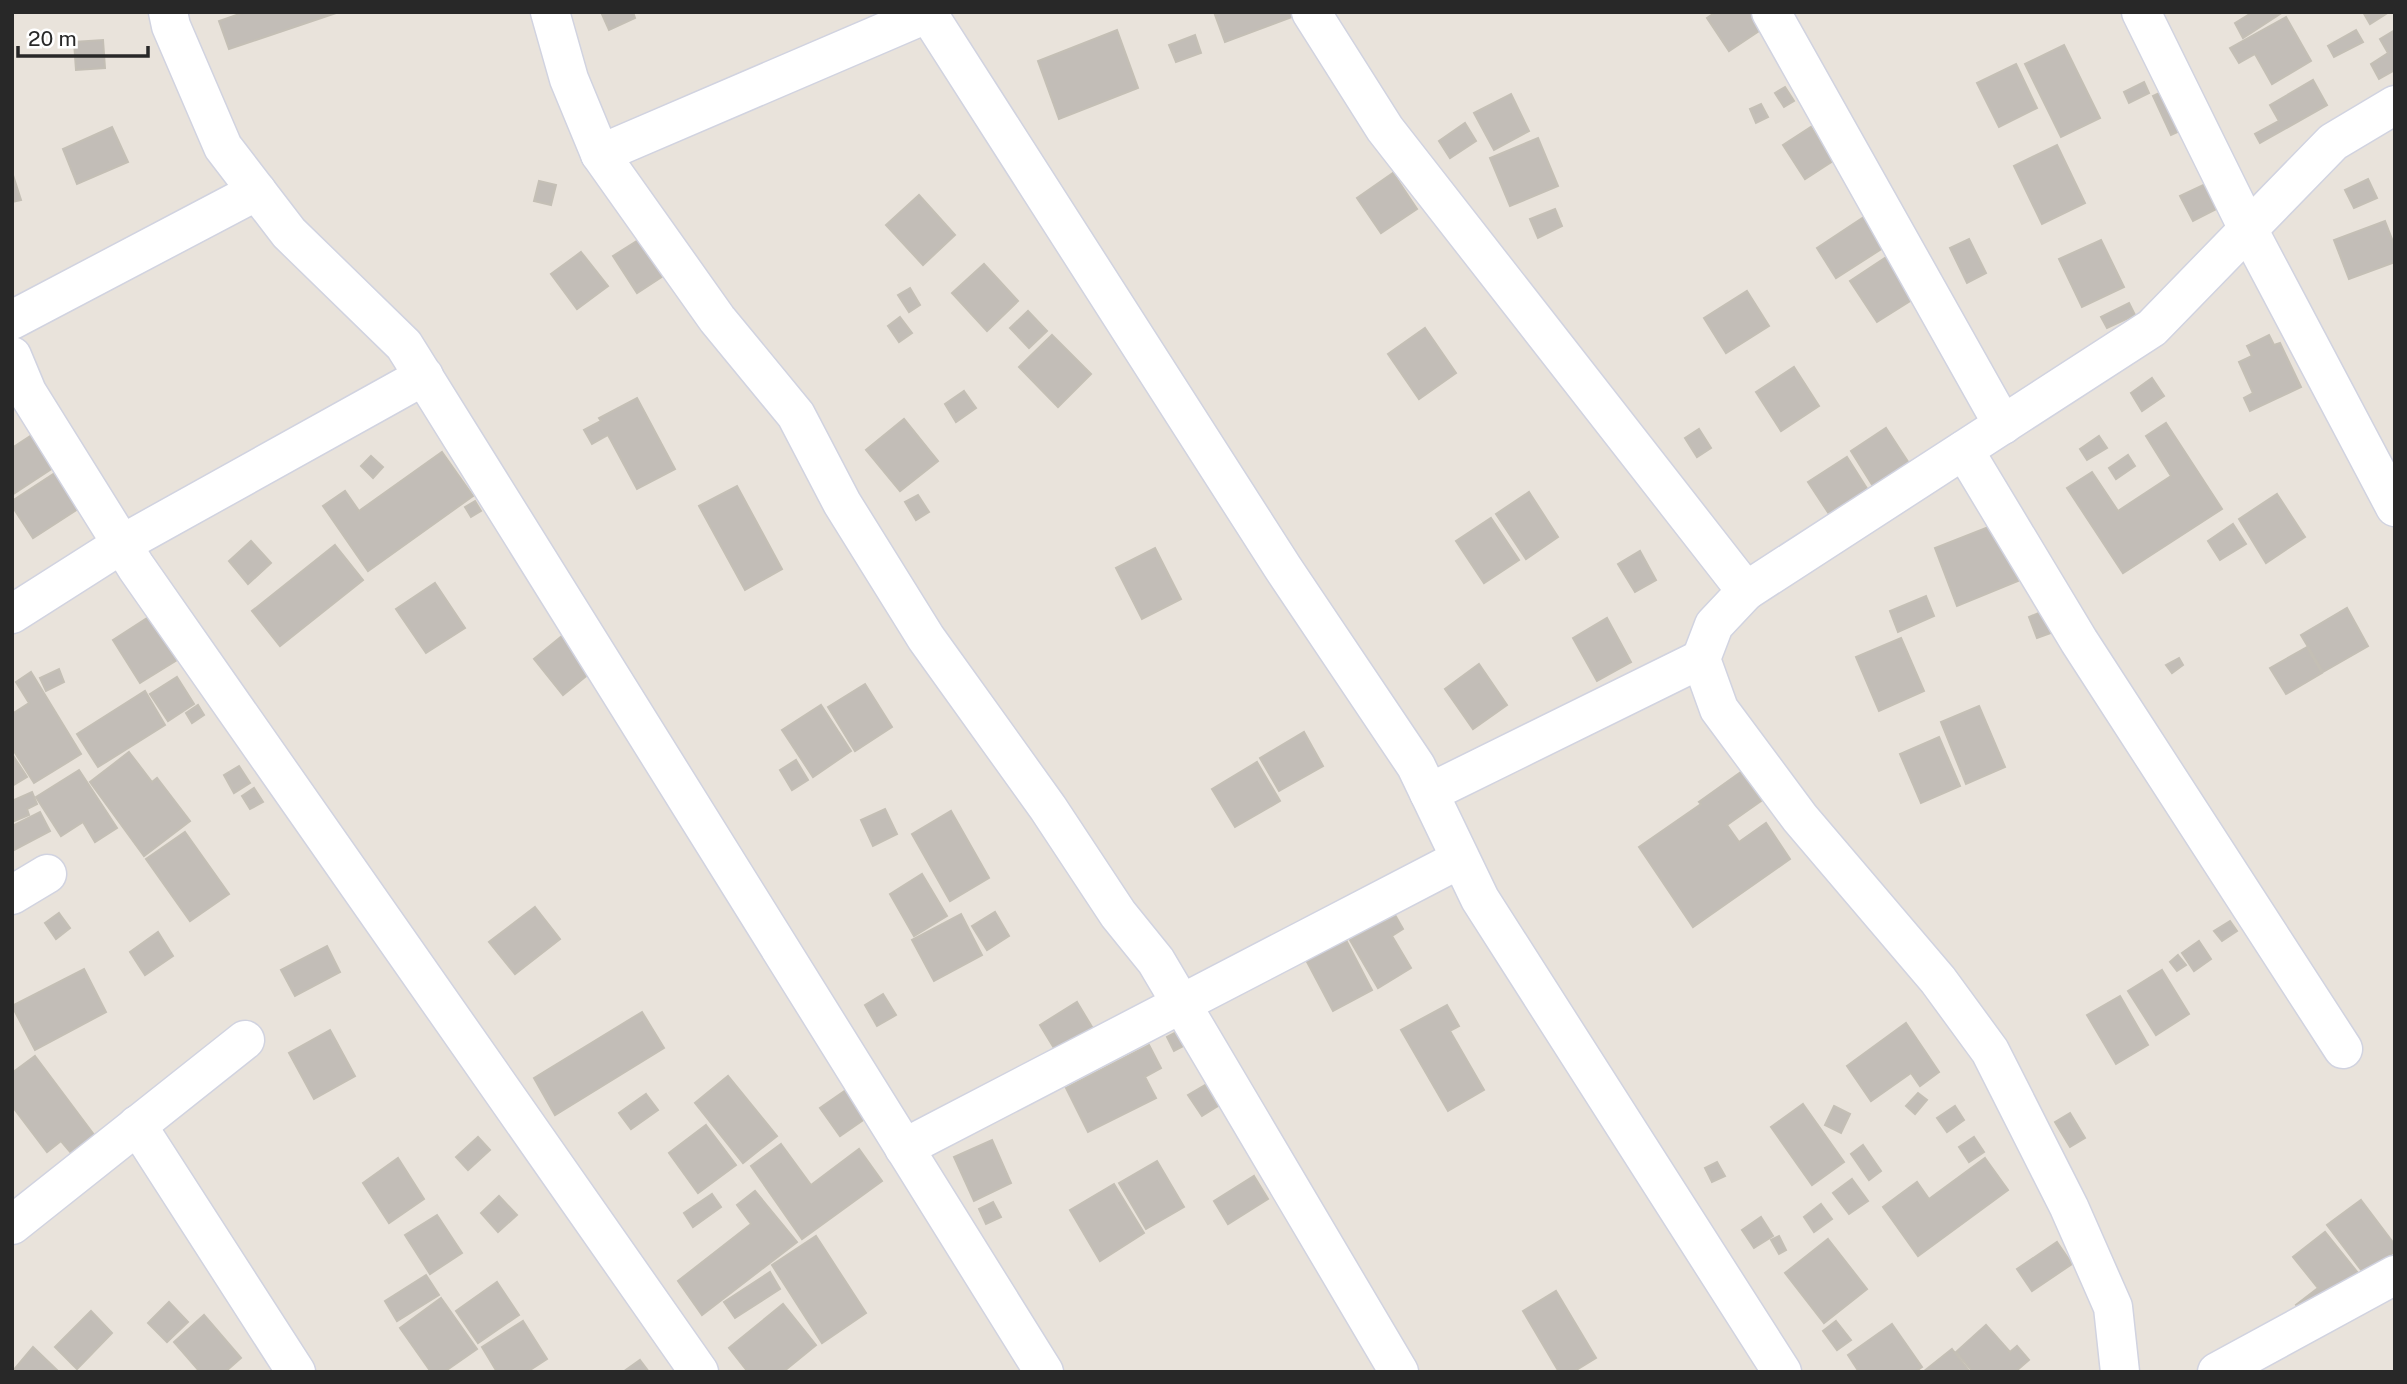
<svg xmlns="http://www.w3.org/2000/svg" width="2407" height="1384" font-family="'Public Sans',sans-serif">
  <rect width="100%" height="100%" fill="#e9e3db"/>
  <g fill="#c2bdb7" stroke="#c4bfb5" stroke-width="2">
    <polygon points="245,12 339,12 229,49 219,21"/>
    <polygon points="601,12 633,12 635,18 609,30"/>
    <polygon points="1214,12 1299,12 1300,14 1225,42"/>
    <polygon points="1716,12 1768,12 1774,21 1729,51 1707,18"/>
    <polygon points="2253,12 2283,12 2243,38 2235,23"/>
    <polygon points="2363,12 2389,12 2370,24"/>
    <polygon points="2286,17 2311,61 2272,84 2255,54 2239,63 2230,48"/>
    <polygon points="1117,30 1138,88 1059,119 1038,61"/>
    <polygon points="2356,30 2363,42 2334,57 2328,46"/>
    <polygon points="2395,30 2395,70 2379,79 2371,64 2388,53 2380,39"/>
    <polygon points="1195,35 1201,53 1176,62 1169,45"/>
    <polygon points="103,40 105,68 76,70 74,42"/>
    <polygon points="2064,45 2100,118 2061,137 2025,64"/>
    <polygon points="2016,64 2037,108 1999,127 1977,83"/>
    <polygon points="2313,80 2327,105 2260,143 2255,134 2279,121 2270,105"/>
    <polygon points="2144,82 2149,93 2129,103 2124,92"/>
    <polygon points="2174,86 2193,125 2171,135 2153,96"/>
    <polygon points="1785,87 1794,101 1784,107 1775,93"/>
    <polygon points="1511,94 1529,131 1494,150 1474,113"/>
    <polygon points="1761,104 1768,117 1756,123 1750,109"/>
    <polygon points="1465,123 1476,141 1450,158 1439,141"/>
    <polygon points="112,127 128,162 77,184 63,149"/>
    <polygon points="1811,127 1833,161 1805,179 1783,145"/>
    <polygon points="1538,138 1558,186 1510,206 1490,158"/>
    <polygon points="2057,145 2085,203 2042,224 2014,166"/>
    <polygon points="12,172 21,200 12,202"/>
    <polygon points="1393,173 1417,209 1381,233 1357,198"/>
    <polygon points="2216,179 2228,203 2193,221 2180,196"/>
    <polygon points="2368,179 2377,198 2354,208 2345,190"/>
    <polygon points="539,181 556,185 551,205 534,201"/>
    <polygon points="919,195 955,235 923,265 886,225"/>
    <polygon points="1555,209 1562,226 1538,238 1530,219"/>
    <polygon points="1864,217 1883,248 1836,278 1817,248"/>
    <polygon points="2385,221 2395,247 2395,262 2349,279 2334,240"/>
    <polygon points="640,239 674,269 637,293 613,256"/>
    <polygon points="1969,239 1986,273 1967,283 1950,248"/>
    <polygon points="2101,240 2124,287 2082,307 2059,259"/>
    <polygon points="581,252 608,286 577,309 551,274"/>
    <polygon points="1888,256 1915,298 1877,322 1850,281"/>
    <polygon points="984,264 1018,301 987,331 952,293"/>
    <polygon points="910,288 920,305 909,312 898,295"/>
    <polygon points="1747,291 1769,326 1726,353 1704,318"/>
    <polygon points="2129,303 2135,315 2107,328 2101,317"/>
    <polygon points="1028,311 1047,331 1029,348 1010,328"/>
    <polygon points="900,317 912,333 899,342 888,326"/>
    <polygon points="1425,328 1456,373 1419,399 1388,354"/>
    <polygon points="1052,335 1091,374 1058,407 1019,367"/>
    <polygon points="2269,335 2274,345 2280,343 2301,387 2250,411 2244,398 2253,393 2239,362 2252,356 2247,346"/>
    <polygon points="1794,367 1819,406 1781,431 1756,392"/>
    <polygon points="2152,378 2164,396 2142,411 2131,393"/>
    <polygon points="964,391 976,408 956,422 945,404"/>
    <polygon points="637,398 675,469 637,489 608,435 592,444 584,430 601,421 599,418"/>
    <polygon points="904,419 938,461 900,491 866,450"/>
    <polygon points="2166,423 2222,509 2123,573 2067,488 2092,472 2118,511 2171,476 2146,436"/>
    <polygon points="1886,428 1914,471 1878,494 1851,451"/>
    <polygon points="1699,429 1711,448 1697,457 1685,438"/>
    <polygon points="32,435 53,468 12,495 12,448"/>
    <polygon points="2099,436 2107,448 2087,460 2080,449"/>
    <polygon points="442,452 473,496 368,571 323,506 345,491 359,511"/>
    <polygon points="2128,455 2135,466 2116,479 2109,468"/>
    <polygon points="371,456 383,467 373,478 361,466"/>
    <polygon points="1847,457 1873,498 1835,523 1808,482"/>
    <polygon points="55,473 78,509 33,538 12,506 12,501"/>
    <polygon points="737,486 782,569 745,590 699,506"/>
    <polygon points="1529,492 1558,537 1526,559 1496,514"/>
    <polygon points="2277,494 2305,537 2266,563 2239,519"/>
    <polygon points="918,495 929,512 916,520 905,502"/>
    <polygon points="475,501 481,511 471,517 465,507"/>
    <polygon points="1491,518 1519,560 1484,583 1456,541"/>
    <polygon points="1996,524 2018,581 1957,606 1935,548"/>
    <polygon points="2233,524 2246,544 2220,560 2208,541"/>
    <polygon points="251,541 271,563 248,584 229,561"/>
    <polygon points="335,545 363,580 280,646 252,611"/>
    <polygon points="1155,548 1181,599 1142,619 1116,568"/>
    <polygon points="1640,551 1656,580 1635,592 1618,564"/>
    <polygon points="435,583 465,628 426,653 396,609"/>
    <polygon points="1926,596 1934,616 1898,632 1890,611"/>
    <polygon points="2053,607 2062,629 2037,638 2029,617"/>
    <polygon points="2347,608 2368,646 2323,672 2301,635"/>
    <polygon points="155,613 182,657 140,683 113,640"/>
    <polygon points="1607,618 1631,662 1597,681 1573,638"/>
    <polygon points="562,636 591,672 563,695 534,659"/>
    <polygon points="1901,638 1924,691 1879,711 1856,657"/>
    <polygon points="2307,647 2322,673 2286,694 2270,668"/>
    <polygon points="2179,658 2183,665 2172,673 2166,665"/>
    <polygon points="1479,664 1507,705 1473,729 1445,689"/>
    <polygon points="59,669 64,682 46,691 40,678"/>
    <polygon points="31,672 81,754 34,783 12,748 12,714 29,703 16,682"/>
    <polygon points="177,677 194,704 168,721 150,694"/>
    <polygon points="865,684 892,727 855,751 828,707"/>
    <polygon points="145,691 165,725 98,767 77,734"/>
    <polygon points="198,705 204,715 192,723 186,713"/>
    <polygon points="821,705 851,751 813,777 782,730"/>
    <polygon points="1979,706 2005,767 1966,784 1941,722"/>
    <polygon points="1304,732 1323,766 1279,791 1260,758"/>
    <polygon points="1939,737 1960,786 1921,803 1900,754"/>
    <polygon points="129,752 152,782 157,778 190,821 144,856 90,782"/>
    <polygon points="12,754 27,777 12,786"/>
    <polygon points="796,760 808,780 792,790 780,770"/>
    <polygon points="1257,762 1280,801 1235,827 1212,789"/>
    <polygon points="239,766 250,783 234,793 224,775"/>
    <polygon points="79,770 117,828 95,842 83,822 61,836 36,797"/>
    <polygon points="1741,772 1761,801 1727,825 1739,842 1766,823 1790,859 1693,927 1639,847 1701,804 1699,802"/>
    <polygon points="254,788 263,802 250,809 242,796"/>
    <polygon points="32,792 37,804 27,809 29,815 12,822 12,801"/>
    <polygon points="885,809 897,834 873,846 861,820"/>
    <polygon points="951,811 989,878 950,901 912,834"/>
    <polygon points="40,812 50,831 12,851 12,826"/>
    <polygon points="185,832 229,894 190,921 146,859"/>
    <polygon points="922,874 947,916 914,936 890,894"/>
    <polygon points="535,907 560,939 515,974 489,942"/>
    <polygon points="995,912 1009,936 987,950 972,926"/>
    <polygon points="59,913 70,928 56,939 45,923"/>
    <polygon points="961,914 982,955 934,981 912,940"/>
    <polygon points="1395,915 1403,929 1392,936 1411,968 1378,988 1350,940 1384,920 1385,922"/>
    <polygon points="2230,921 2237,931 2222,941 2214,931"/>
    <polygon points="158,932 173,956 145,975 130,952"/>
    <polygon points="1346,940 1372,990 1333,1011 1306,960"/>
    <polygon points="2199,941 2211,959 2194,971 2182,953"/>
    <polygon points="327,946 340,972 295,996 281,970"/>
    <polygon points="2178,955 2186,965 2177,971 2170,962"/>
    <polygon points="84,969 106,1012 35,1050 12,1006"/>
    <polygon points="2162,970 2189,1014 2156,1035 2128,991"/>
    <polygon points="883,994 896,1015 877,1026 865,1005"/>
    <polygon points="2120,996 2148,1045 2116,1064 2087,1015"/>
    <polygon points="1077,1002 1098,1037 1068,1071 1040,1025"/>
    <polygon points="1447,1005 1459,1026 1450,1031 1484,1090 1448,1111 1401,1030"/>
    <polygon points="642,1012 664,1048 555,1115 534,1078"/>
    <polygon points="1906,1023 1939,1072 1920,1086 1911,1073 1871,1101 1847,1066"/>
    <polygon points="330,1030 355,1076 314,1099 289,1053"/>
    <polygon points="1180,1030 1187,1044 1174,1051 1167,1037"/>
    <polygon points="1149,1045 1161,1068 1145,1077 1156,1098 1088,1132 1066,1088"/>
    <polygon points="35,1056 95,1136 72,1154 61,1141 47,1152 12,1106 12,1073"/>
    <polygon points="728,1076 777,1136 743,1163 695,1103"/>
    <polygon points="1205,1085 1218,1106 1202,1116 1188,1095"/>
    <polygon points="849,1088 869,1116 840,1136 820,1108"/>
    <polygon points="1918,1093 1927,1100 1915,1114 1906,1106"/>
    <polygon points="646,1094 658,1110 631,1129 619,1113"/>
    <polygon points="1803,1104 1844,1162 1812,1185 1771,1127"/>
    <polygon points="1834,1106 1850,1114 1841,1133 1825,1125"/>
    <polygon points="1955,1106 1964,1120 1947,1132 1937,1118"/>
    <polygon points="2070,1113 2085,1138 2070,1147 2055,1122"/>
    <polygon points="706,1125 736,1165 698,1193 669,1153"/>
    <polygon points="478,1137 490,1150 468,1170 456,1157"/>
    <polygon points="1974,1137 1984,1152 1969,1162 1959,1147"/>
    <polygon points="992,1140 1011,1183 974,1201 954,1157"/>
    <polygon points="781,1144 811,1185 859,1149 882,1181 802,1239 751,1166"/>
    <polygon points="1863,1145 1881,1171 1869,1180 1851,1154"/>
    <polygon points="398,1158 424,1199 389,1223 363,1183"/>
    <polygon points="1985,1158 2008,1190 1918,1256 1883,1207 1917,1182 1929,1199"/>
    <polygon points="1157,1161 1184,1207 1146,1229 1119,1183"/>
    <polygon points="1717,1162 1725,1176 1712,1182 1705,1168"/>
    <polygon points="1254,1176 1268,1199 1228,1224 1214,1201"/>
    <polygon points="1852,1179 1868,1201 1849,1214 1833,1193"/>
    <polygon points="1114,1184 1144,1233 1100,1261 1070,1210"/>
    <polygon points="755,1191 797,1242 702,1315 678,1281 751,1224 737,1205"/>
    <polygon points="712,1194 721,1207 693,1227 684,1213"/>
    <polygon points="499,1196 517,1215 498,1232 481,1213"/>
    <polygon points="2361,1200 2395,1245 2395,1251 2365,1275 2327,1225"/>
    <polygon points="993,1202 1001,1217 986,1224 979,1209"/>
    <polygon points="1821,1204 1832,1219 1814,1232 1804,1217"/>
    <polygon points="437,1215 462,1253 430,1274 405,1235"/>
    <polygon points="1761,1217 1773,1236 1754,1248 1742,1230"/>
    <polygon points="2325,1232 2358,1273 2304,1315 2296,1305 2318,1288 2293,1257"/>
    <polygon points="816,1236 866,1313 822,1343 772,1265"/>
    <polygon points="1779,1236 1786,1250 1779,1254 1771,1240"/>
    <polygon points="1828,1239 1867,1289 1824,1323 1785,1273"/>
    <polygon points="2057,1242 2072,1264 2032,1291 2017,1269"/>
    <polygon points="770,1272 780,1289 735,1318 724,1302"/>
    <polygon points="426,1275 439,1295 397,1321 385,1301"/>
    <polygon points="497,1282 519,1315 478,1343 456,1311"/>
    <polygon points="1556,1291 1596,1358 1573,1372 1559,1372 1523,1311"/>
    <polygon points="441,1298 477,1349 444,1372 431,1372 400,1328"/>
    <polygon points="169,1302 188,1322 167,1342 148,1323"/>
    <polygon points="783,1304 816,1345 783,1372 748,1372 729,1348"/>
    <polygon points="91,1311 112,1333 77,1369 55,1347"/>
    <polygon points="204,1315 241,1358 225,1372 200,1372 174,1342"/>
    <polygon points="523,1321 547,1359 527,1372 497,1372 482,1347"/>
    <polygon points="1836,1321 1851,1340 1837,1350 1823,1331"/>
    <polygon points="1892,1324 1922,1367 1915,1372 1859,1372 1848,1355"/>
    <polygon points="1986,1325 2010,1352 2017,1346 2029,1360 2015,1372 1973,1372 1956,1352"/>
    <polygon points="33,1347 59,1372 12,1372"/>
    <polygon points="1952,1349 1970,1372 1923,1372"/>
    <polygon points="640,1360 649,1372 623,1372"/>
  </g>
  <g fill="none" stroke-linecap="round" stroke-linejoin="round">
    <g stroke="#d1d3e0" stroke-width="41">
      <g id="minor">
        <polyline points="168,12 171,26 223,147 289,233 404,345 1044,1372"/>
        <polyline points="550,12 569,79 600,154 717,319 796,415 842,503 926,638 1048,808 1118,914 1156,961 1399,1372"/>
        <polyline points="927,12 1283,568 1416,766 1480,899 1782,1372"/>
        <polyline points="1311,12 1385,129 1746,591 2152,328 2333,142 2395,105"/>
        <polyline points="1771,12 2003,425"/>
        <polyline points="2141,12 2249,231 2395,507"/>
        <polyline points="600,154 931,12"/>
        <polyline points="12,320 257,191"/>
        <polyline points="12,356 27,392 136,567 699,1372"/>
        <polyline points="1964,450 2079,641 2343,1049"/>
        <polyline points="1746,591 1714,625 1701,659 1719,709 1800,818 1938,980 1990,1051 2069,1207 2113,1307 2120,1372"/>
        <polyline points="12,614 122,544 424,376"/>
        <polyline points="1429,793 1701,659"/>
        <polyline points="12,895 47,874"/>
        <polyline points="137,1125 296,1372"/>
        <polyline points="904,1148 1460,859"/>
        <polyline points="12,1225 245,1040"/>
        <polyline points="2217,1372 2395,1275"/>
      </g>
    </g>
    <use href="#minor" stroke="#fff" stroke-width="38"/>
  </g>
  <rect width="2407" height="1384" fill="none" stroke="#282828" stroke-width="28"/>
  <path d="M18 46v10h130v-10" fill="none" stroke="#282828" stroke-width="3.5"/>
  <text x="28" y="46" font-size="21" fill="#282828" stroke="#ffffff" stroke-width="5" paint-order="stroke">20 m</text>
</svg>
